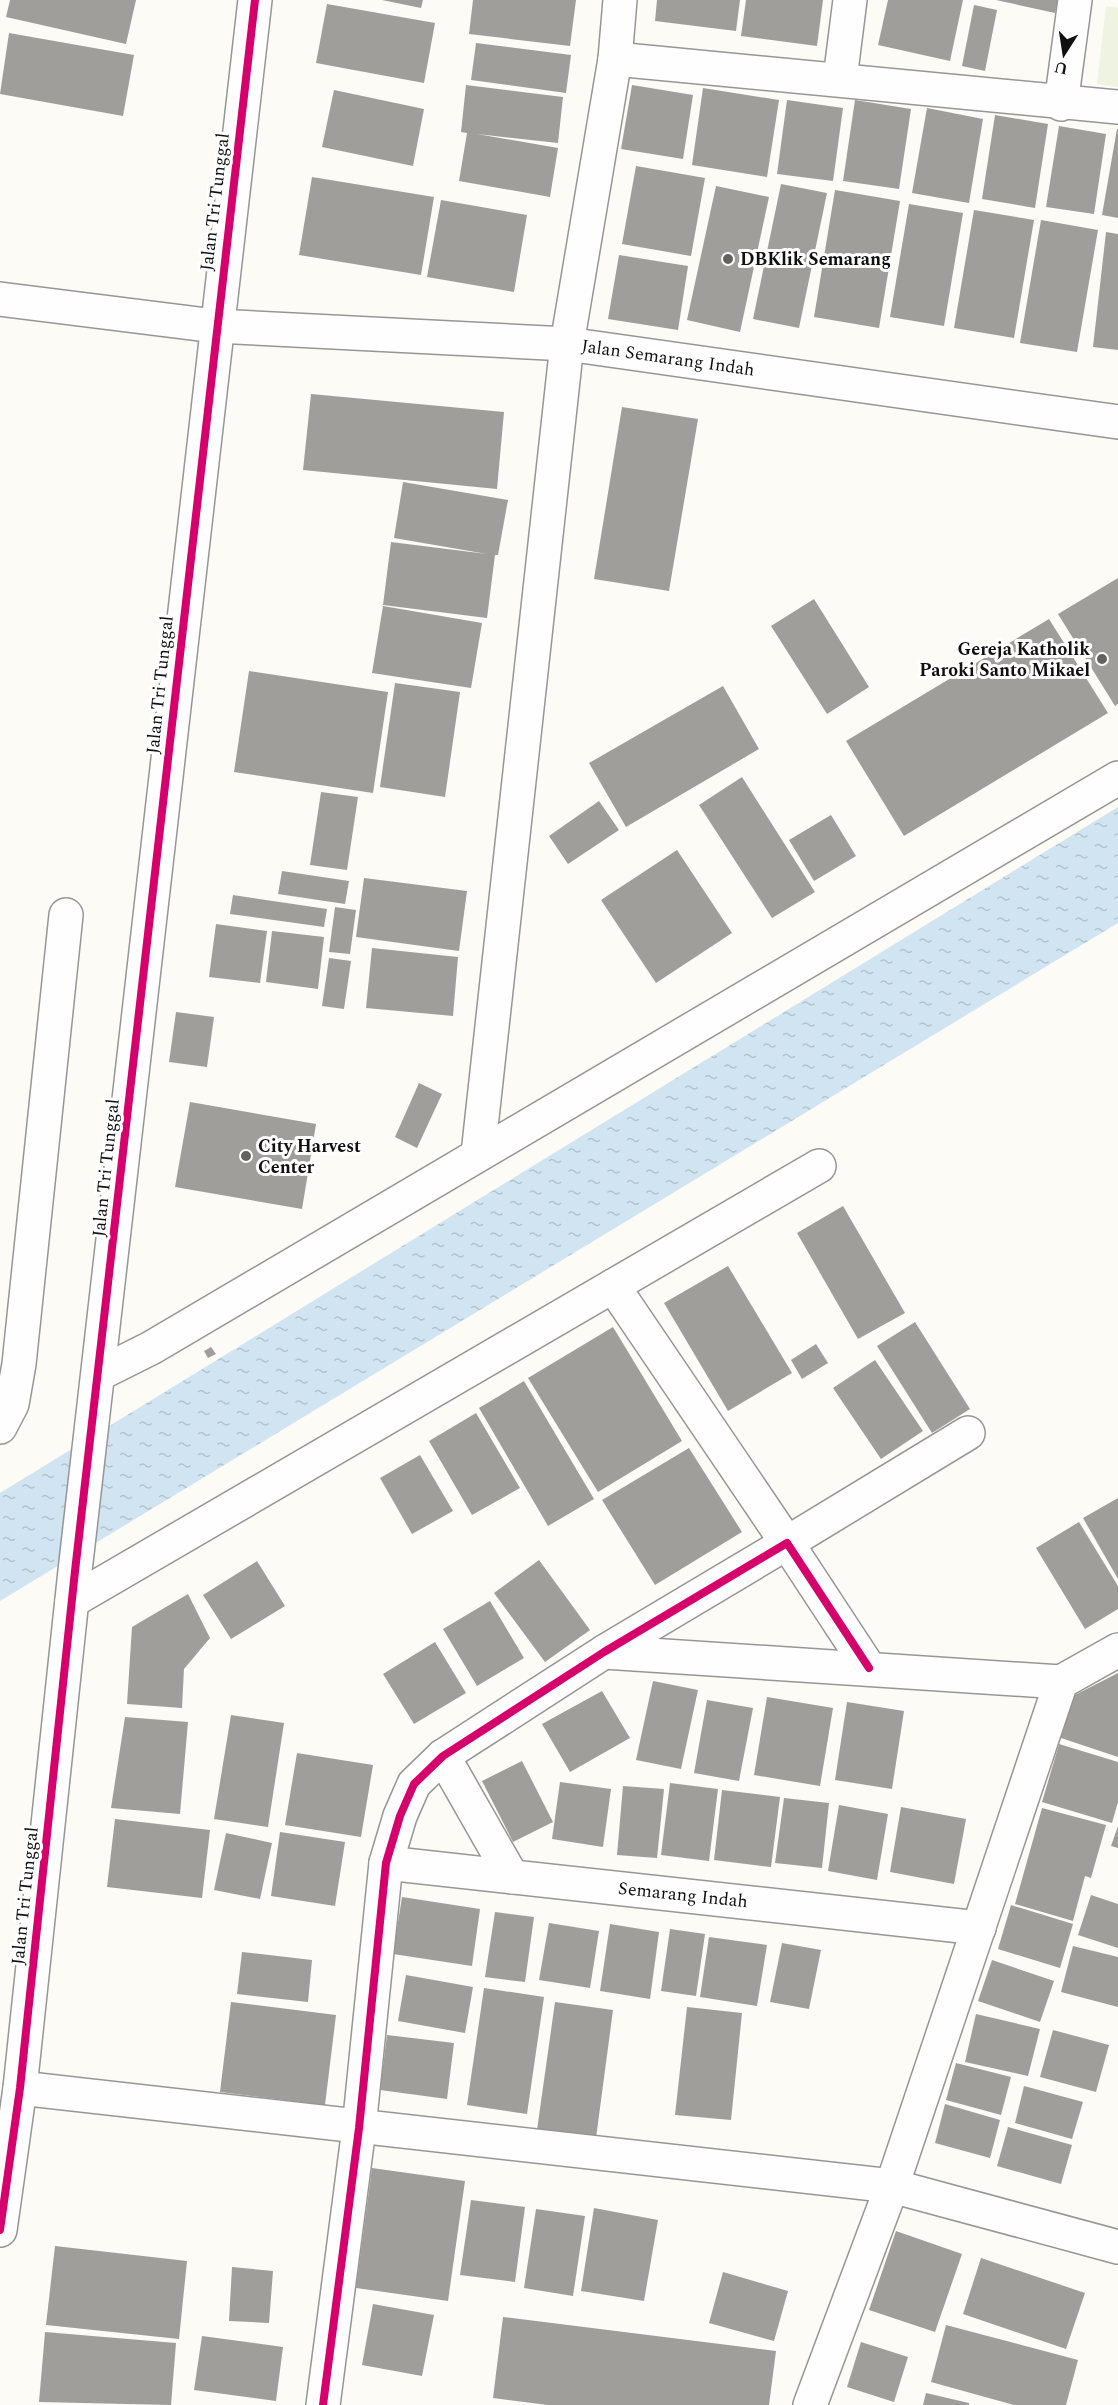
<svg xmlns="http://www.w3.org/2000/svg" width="1118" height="2405" font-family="Spectral,serif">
  <defs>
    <pattern id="water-ripples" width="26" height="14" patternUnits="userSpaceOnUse" patternTransform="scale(1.5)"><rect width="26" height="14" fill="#d1e4f1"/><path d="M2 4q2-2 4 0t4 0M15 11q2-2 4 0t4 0" fill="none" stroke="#b2c3ce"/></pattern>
  </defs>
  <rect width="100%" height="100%" fill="#fcfbf6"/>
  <polygon fill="#eef3e2" points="1106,6 1118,8 1118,87 1097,84"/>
  <polygon fill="url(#water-ripples)" points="1118,807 1118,923 0,1601 0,1493"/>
  <g fill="#a09e9b">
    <polygon points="10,0 136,0 126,44 6,17"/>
    <polygon points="382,0 423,0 421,8"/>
    <polygon points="473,0 576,0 570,46 469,34"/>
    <polygon points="657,0 740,0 736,31 655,21"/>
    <polygon points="746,0 823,0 817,46 741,36"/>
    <polygon points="888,0 963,0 950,61 878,45"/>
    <polygon points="996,0 1058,0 1055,13"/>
    <polygon points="327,4 435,23 424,83 316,63"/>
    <polygon points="974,5 997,10 985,71 962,66"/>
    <polygon points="9,33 134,55 123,116 0,94"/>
    <polygon points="476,43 571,55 566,93 471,80"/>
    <polygon points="466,85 563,97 558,143 477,134 558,148 550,197 459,181 467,133 461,132"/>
    <polygon points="632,85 693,95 683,159 621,149"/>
    <polygon points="703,88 779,100 767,177 692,165"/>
    <polygon points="334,90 424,109 413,166 322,147"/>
    <polygon points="787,100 843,108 833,181 777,174"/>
    <polygon points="855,100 911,109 899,189 843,181"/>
    <polygon points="927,108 983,119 969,203 912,193"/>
    <polygon points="995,115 1048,124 1035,208 982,199"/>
    <polygon points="1059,126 1106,134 1094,214 1046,207"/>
    <polygon points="1117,129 1118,129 1118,218 1102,215"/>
    <polygon points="636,166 705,178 691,256 622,244"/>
    <polygon points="312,177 434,197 421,275 299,255"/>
    <polygon points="781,184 827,193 799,328 753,319"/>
    <polygon points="716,186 769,197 740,332 687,320"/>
    <polygon points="835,190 900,201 879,328 814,317"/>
    <polygon points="441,200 527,215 514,292 427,277"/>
    <polygon points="909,204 963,213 944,326 890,317"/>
    <polygon points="974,210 1034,220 1014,338 954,328"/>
    <polygon points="1041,220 1098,230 1077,352 1020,343"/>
    <polygon points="1106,232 1118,234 1118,350 1093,347"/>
    <polygon points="619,255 688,266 678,330 608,319"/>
    <polygon points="311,394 504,412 497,489 303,470"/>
    <polygon points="622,407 698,419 669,591 594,579"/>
    <polygon points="403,482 508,500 498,555 495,555 487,618 383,605 391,542 487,554 394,538"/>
    <polygon points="1118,578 1118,704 1115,706 1058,614"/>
    <polygon points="814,599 869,687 827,714 771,626"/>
    <polygon points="383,606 482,623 471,688 372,673"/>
    <polygon points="1049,619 1108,713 904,836 846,741"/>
    <polygon points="249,671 388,692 373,793 234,772"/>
    <polygon points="395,683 460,692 445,797 380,787"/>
    <polygon points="723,686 759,749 626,827 589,763"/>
    <polygon points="742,777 815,892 772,918 699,805"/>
    <polygon points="321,792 358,797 347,870 310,865"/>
    <polygon points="599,801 619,830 568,864 549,836"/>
    <polygon points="831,815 856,856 814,881 789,840"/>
    <polygon points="677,850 732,933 656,983 601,900"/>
    <polygon points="282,871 349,881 345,904 278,894"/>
    <polygon points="364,878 467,891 459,951 356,937"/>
    <polygon points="233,895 327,909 324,927 230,914"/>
    <polygon points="335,907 356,910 350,954 329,952"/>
    <polygon points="216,924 267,931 260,983 209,977"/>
    <polygon points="272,931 324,937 318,989 266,982"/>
    <polygon points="372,948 458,957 453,1016 366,1008"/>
    <polygon points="329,958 351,961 344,1009 322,1006"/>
    <polygon points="176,1012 214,1017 207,1067 169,1062"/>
    <polygon points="419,1083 442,1094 417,1148 395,1137"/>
    <polygon points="190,1102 316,1124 302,1209 175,1187"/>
    <polygon points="843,1206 905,1313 858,1339 797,1233"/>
    <polygon points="728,1266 792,1373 728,1411 664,1303"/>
    <polygon points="915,1322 970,1409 932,1433 877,1346"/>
    <polygon points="613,1327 682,1441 598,1492 528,1378"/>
    <polygon points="816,1344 828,1363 802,1379 791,1360"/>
    <polygon points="211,1347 216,1354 208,1358 204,1351"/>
    <polygon points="875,1360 923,1431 881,1459 833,1388"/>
    <polygon points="524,1381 594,1499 548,1526 479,1408"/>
    <polygon points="476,1413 520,1488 472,1515 429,1441"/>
    <polygon points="689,1448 742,1532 655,1585 602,1500"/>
    <polygon points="420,1455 453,1511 412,1534 380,1478"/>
    <polygon points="1118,1498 1118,1579 1083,1518"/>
    <polygon points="1079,1522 1118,1586 1118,1609 1085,1629 1036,1548"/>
    <polygon points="539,1560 590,1630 545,1662 494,1593"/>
    <polygon points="257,1561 285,1606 231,1639 203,1595"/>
    <polygon points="188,1594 210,1638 184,1669 182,1708 127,1704 132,1627"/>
    <polygon points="490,1601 524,1658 477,1686 443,1629"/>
    <polygon points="435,1642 466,1693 414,1724 383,1674"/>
    <polygon points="1118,1673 1118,1757 1058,1737 1069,1698"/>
    <polygon points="653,1681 698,1690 681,1769 636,1760"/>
    <polygon points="602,1691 630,1738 570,1772 542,1724"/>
    <polygon points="767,1697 833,1708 820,1786 754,1775"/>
    <polygon points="707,1700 753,1708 739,1781 694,1773"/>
    <polygon points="847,1702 904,1711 892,1789 835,1780"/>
    <polygon points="231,1715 284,1723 268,1827 214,1819"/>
    <polygon points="125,1717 188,1722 180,1814 111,1808"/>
    <polygon points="1059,1744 1118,1762 1118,1802 1112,1823 1042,1802"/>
    <polygon points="297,1753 373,1765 361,1837 285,1825"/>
    <polygon points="522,1761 553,1822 513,1842 482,1781"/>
    <polygon points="560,1782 611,1789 603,1847 552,1839"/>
    <polygon points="670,1783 718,1789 709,1861 661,1855"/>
    <polygon points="623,1786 664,1789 657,1858 617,1855"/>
    <polygon points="722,1790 780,1797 771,1867 714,1860"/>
    <polygon points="784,1798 829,1803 822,1868 775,1863"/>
    <polygon points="839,1805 888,1814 877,1880 828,1871"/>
    <polygon points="901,1807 966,1819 954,1884 890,1872"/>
    <polygon points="1042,1808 1106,1825 1091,1878 1085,1876 1073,1921 1015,1904"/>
    <polygon points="115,1819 210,1830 202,1898 107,1887"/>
    <polygon points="1118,1826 1118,1848 1111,1846"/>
    <polygon points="280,1832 345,1842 335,1906 271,1896"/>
    <polygon points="226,1833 272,1843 260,1899 214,1890"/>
    <polygon points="1091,1895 1118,1904 1118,1948 1078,1935"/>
    <polygon points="402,1897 480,1909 472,1966 393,1954"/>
    <polygon points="1011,1905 1073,1924 1060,1968 998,1949"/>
    <polygon points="495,1912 534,1917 525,1982 485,1977"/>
    <polygon points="549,1923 599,1931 590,1988 539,1980"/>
    <polygon points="610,1924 659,1932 650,1999 600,1991"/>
    <polygon points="670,1929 705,1934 696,1996 661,1991"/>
    <polygon points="709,1937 767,1945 757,2006 700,1997"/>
    <polygon points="782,1943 821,1950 809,2009 770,2002"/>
    <polygon points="1073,1946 1118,1957 1118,2007 1061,1992"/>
    <polygon points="242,1952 312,1960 308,2002 237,1994"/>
    <polygon points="992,1960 1054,1981 1040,2022 978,2001"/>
    <polygon points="406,1975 473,1987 465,2033 398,2021"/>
    <polygon points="484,1988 544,1997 527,2114 467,2105"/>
    <polygon points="231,2002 336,2015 325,2105 220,2092"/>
    <polygon points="555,2002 613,2010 596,2138 537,2130"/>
    <polygon points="687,2007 742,2013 731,2120 675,2115"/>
    <polygon points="976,2014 1040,2029 1028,2076 965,2062"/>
    <polygon points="1053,2030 1109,2045 1096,2092 1040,2077"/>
    <polygon points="387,2035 454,2043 447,2099 380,2090"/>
    <polygon points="956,2063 1011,2077 1001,2115 946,2100"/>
    <polygon points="1024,2086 1083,2102 1072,2139 1015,2123"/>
    <polygon points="945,2104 1000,2120 990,2158 935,2143"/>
    <polygon points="1008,2127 1072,2145 1061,2184 997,2166"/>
    <polygon points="372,2168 465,2181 448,2301 356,2288"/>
    <polygon points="471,2200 525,2207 515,2282 460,2275"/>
    <polygon points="594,2208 658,2220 644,2301 581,2291"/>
    <polygon points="536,2209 585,2216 573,2296 524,2288"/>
    <polygon points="896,2231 962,2254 935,2332 869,2310"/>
    <polygon points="55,2246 187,2261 179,2339 46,2325"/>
    <polygon points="981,2258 1085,2293 1066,2349 963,2314"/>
    <polygon points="232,2267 273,2271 269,2323 229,2321"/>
    <polygon points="723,2272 788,2291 774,2341 709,2323"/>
    <polygon points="373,2304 434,2315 422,2376 362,2365"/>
    <polygon points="503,2317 776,2351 769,2405 548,2405 493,2398"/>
    <polygon points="946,2325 1078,2360 1066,2405 1014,2405 931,2382"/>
    <polygon points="45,2332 176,2343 171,2405 39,2402"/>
    <polygon points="202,2336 283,2347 276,2401 194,2390"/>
    <polygon points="861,2342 908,2357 894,2402 847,2387"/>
    <polygon points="926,2393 969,2403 969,2405 923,2405"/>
  </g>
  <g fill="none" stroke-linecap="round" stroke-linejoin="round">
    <g stroke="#969694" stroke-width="36">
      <g id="minor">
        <polyline points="615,59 1118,107"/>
        <polyline points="840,79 850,0"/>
        <polyline points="1061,104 1075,0"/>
        <polyline points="0,299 215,326 567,344 1118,422"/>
        <polyline points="478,1154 567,344 615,59 620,0"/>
        <polyline points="613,1286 787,1543 968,1433"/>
        <polyline points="99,1374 151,1348 1118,778"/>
        <polyline points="0,1427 12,1404 19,1364 66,915"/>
        <polyline points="72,1601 819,1166"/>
        <polyline points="604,1652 1061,1682"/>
        <polyline points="443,1756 512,1877"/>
        <polyline points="386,1863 979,1928"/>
        <polyline points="20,2088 892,2186 1118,2247"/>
        <polyline points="0,2230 20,2088 75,1571 255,0"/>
        <polyline points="323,2405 359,2128 386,1863 400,1816 414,1784 443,1756 604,1652 787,1543 869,1668"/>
        <polyline points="810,2405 892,2186 1061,1682 1118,1650"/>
      </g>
    </g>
    <use href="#minor" stroke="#fffefe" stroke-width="33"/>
    <g stroke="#fff" stroke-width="11">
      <g id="cycleway">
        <polyline points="0,2230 20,2088 75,1571 255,0"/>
        <polyline points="323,2405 359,2128 386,1863 400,1816 414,1784 443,1756 604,1652 787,1543 869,1668"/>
      </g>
    </g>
    <use href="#cycleway" stroke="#d6006c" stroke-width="8"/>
  </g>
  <g fill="#636260" stroke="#fff" stroke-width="2">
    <circle cx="728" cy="259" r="6"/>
    <circle cx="1102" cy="659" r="6"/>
    <circle cx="246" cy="1156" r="6"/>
  </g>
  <g text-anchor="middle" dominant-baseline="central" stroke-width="6" stroke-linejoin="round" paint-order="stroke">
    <g font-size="18" fill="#101010" stroke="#fff">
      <text transform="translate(215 202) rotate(-83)">Jalan Tri Tunggal</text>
      <text transform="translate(668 358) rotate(8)">Jalan Semarang Indah</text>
      <text transform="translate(160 685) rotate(-84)">Jalan Tri Tunggal</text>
      <text transform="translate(106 1168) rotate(-84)">Jalan Tri Tunggal</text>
      <text transform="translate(683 1895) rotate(6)">Semarang Indah</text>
      <text transform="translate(25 1896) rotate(-84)">Jalan Tri Tunggal</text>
    </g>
    <g font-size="18" font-weight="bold" fill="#101010" stroke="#fff" text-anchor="start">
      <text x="740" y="259">DBKlik Semarang</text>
      <text x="1090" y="649" text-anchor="end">Gereja Katholik<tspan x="1090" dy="21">Paroki Santo Mikael</tspan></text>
      <text x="258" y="1146">City Harvest<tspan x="258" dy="21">Center</tspan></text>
    </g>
  </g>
  <g transform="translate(1064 54) rotate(192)" stroke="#ffffff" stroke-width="4.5" paint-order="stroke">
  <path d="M0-4.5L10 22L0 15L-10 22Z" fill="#101010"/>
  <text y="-9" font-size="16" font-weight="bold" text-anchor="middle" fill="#101010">U</text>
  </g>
</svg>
